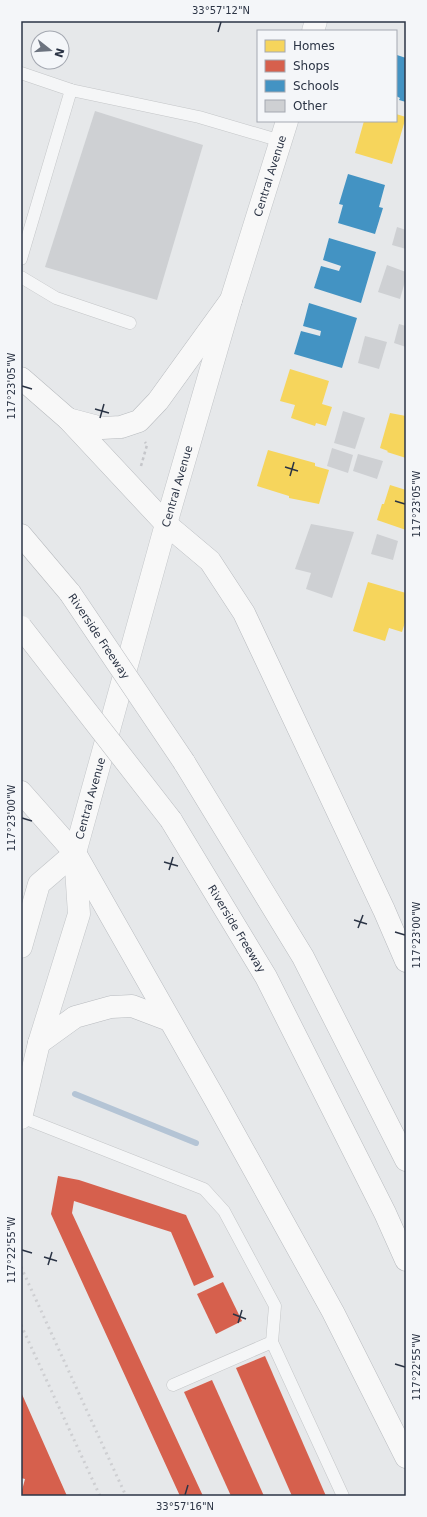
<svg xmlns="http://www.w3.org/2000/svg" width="427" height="1517" font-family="'DejaVu Sans',sans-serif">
  <rect width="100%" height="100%" fill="#e6e8ea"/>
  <g fill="#f6d55c">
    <polygon points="396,114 406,117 392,164 355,153 364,121 396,121"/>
    <polygon points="290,369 329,381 322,404 332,407 326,426 316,423 315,426 291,418 295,405 280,401"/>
    <polygon points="390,413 406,416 406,458 387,452 388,451 380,448"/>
    <polygon points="268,450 315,463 315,466 329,470 319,504 289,498 289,496 257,486"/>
    <polygon points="390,485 406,490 406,530 377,520 382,504 384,504"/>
    <polygon points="368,582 406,593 406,619 402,632 389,628 385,641 353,631"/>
  </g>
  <g fill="#d6604d">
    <polygon points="58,1176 79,1180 186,1215 214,1277 194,1286 171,1232 74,1201 72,1213 203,1496 180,1496 51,1214"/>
    <polygon points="223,1282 242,1321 216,1334 197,1294"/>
    <polygon points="265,1356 326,1496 292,1496 236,1368"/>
    <polygon points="212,1380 264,1496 231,1496 184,1392"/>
    <polygon points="21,1392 67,1496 27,1496 21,1494 25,1479 21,1478"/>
  </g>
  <g fill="#4393c3">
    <polygon points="397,55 406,58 406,102 399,100 400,98 396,96 396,59"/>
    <polygon points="348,174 385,185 379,207 383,208 375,234 338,223 343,205 339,204"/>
    <polygon points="329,238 376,252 361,303 314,288 321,266 339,271 341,266 323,260"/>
    <polygon points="309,303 357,318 342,368 294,354 301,331 320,336 321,331 303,326"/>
  </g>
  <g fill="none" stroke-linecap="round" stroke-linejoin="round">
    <polyline stroke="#b4c4d5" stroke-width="6" points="75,1094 196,1143"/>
  </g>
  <g fill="#ced0d3">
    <polygon points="95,111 203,145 157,300 45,267"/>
    <polygon points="397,227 406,230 406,249 392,245"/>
    <polygon points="387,265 406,272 406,278 400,299 378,292"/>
    <polygon points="399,324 406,326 406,347 394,343"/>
    <polygon points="365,336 387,342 379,369 358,363"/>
    <polygon points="343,411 365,418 355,449 334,443"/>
    <polygon points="332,448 353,455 348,473 327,466"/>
    <polygon points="358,454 383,461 377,479 353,471"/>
    <polygon points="311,524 354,532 332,598 306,589 311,573 295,569"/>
    <polygon points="377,534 398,541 393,560 371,554"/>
  </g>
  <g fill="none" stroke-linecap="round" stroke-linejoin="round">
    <g stroke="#c4c6c8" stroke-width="13">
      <g id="service">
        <polyline points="21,73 71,90 199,117 281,141"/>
        <polyline points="21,259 71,90"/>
        <polyline points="21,277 56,298 130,323"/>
        <polyline points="21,1117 204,1189 224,1211 275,1306 272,1342 343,1496"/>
        <polyline points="173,1385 272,1342"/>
      </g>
    </g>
    <g stroke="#c2c5c8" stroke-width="23">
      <g id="primary">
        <polyline points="313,31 316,21"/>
        <polyline points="21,947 39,884 75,853"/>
        <path id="s1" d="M21,1118L39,1043L79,914L75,853L166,524L231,300L287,121"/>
      </g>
    </g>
    <g stroke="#b8bbbf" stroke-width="23">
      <g id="motorway">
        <polyline points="21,378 68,419 166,524 210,561 244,613 384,910 406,961"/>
        <polyline points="68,419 102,428 121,427 139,421 158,401 231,300"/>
        <polyline points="21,535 70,593"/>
        <polyline points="184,762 303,957 406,1160"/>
        <polyline points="21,792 75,853 216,1101 333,1312 406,1457"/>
        <path id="s2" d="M171,820L266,977L385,1213L406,1260"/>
        <polyline points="39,1043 75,1017 111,1007 132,1006 169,1020"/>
      </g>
    </g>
    <polyline stroke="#c5c6ca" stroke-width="2.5" stroke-dasharray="3 3" stroke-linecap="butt" points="141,466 147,445 145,442"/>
    <use href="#service" stroke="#f5f6f7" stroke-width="12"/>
    <use href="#primary" stroke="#f8f8f8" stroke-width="22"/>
    <use href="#motorway" stroke="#f8f8f8" stroke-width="22"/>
    <g stroke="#cecfd2" stroke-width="3" stroke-dasharray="2 4" stroke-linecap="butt">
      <polyline points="21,1267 126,1496"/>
      <polyline points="21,1325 100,1496"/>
    </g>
    <g stroke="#b8bbbf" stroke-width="23" stroke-linecap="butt">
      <g id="motorway-bridge">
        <path id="s3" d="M70,593L184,762"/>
        <polyline points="21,627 171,820"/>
      </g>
    </g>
    <use href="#motorway-bridge" stroke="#f8f8f8" stroke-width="22"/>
  </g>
  <path fill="none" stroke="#2b3445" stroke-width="1.5" d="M218,32L221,22M22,386L32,389M95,409L109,413M100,418L104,404M285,467L298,471M290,476L294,462M395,501L405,504M22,818L32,821M164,862L178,866M169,870L173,857M354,920L367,924M358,928L363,915M395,932L405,935M22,1250L32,1253M44,1257L57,1261M48,1265L52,1252M233,1314L246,1319M238,1323L242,1310M395,1364L405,1367M185,1495L188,1485"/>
  <g text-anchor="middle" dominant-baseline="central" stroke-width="4" stroke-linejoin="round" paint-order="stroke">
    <g font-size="11" fill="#2b3445" stroke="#f4f6f9">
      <text stroke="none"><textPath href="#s1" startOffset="978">Central Avenue</textPath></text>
      <text stroke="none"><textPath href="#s1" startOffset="654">Central Avenue</textPath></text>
      <text stroke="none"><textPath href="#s3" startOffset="52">Riverside Freeway</textPath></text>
      <text stroke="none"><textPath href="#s1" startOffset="330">Central Avenue</textPath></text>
      <text stroke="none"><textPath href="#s2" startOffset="127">Riverside Freeway</textPath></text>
    </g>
  </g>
  <rect width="427" height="1517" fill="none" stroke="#f4f6f9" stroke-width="44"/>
  <rect x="257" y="30" width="140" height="92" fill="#f4f6f9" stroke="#a4a8b1"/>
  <rect x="265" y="40" width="20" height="12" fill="#f6d55c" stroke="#a4a8b1"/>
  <text x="293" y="50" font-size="12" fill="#2b3445">Homes</text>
  <rect x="265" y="60" width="20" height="12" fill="#d6604d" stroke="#a4a8b1"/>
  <text x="293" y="70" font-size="12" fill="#2b3445">Shops</text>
  <rect x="265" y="80" width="20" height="12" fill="#4393c3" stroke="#a4a8b1"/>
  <text x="293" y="90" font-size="12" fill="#2b3445">Schools</text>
  <rect x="265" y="100" width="20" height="12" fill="#ced0d3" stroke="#a4a8b1"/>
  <text x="293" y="110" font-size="12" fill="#2b3445">Other</text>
  <g transform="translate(50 50) rotate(107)"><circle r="19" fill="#f4f6f9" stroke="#a4a8b1"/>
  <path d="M0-3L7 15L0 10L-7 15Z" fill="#6c737f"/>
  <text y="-6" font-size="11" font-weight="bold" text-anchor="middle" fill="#2b3445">N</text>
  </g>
  <rect x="22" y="22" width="383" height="1473" fill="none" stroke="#2b3445" stroke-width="1.5"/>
  <g font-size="10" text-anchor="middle" fill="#2b3445">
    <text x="221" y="14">33°57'12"N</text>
    <text transform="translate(11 386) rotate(-90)" y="4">117°23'05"W</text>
    <text transform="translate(416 504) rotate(-90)" y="4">117°23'05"W</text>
    <text transform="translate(11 818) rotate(-90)" y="4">117°23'00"W</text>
    <text transform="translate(416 935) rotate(-90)" y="4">117°23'00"W</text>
    <text transform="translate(11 1250) rotate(-90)" y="4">117°22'55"W</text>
    <text transform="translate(416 1367) rotate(-90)" y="4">117°22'55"W</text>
    <text x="185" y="1510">33°57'16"N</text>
  </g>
</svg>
